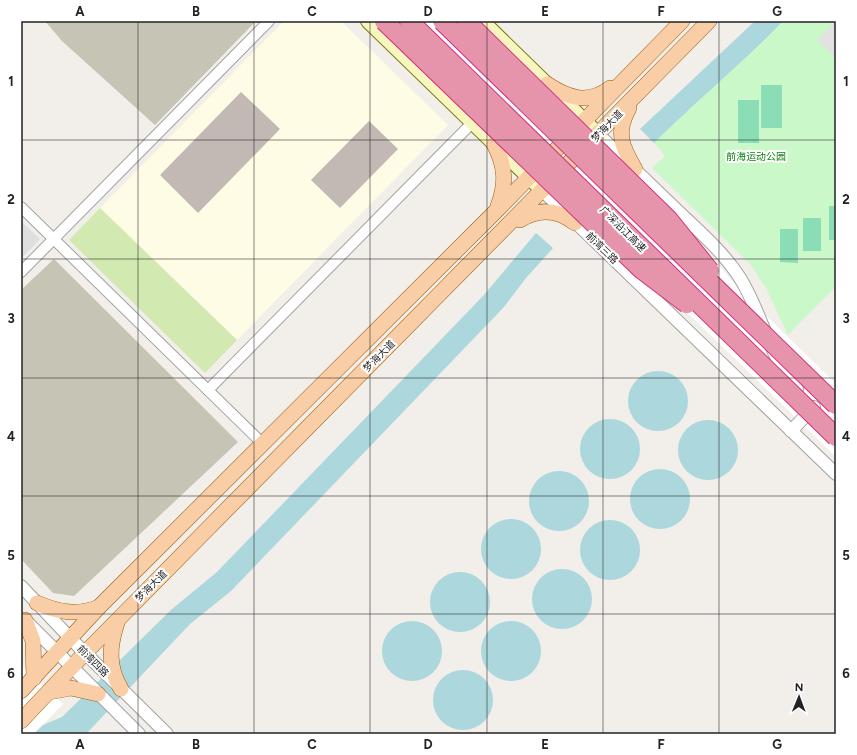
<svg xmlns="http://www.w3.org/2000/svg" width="857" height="755" font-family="Figtree,'Noto Sans SC',sans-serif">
  <rect width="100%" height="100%" fill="#f2eee9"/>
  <polygon fill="#e0dfdf" points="21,221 40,239 21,259"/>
  <polygon fill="#fefce5" points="284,21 341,21 448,125 237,340 100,208"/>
  <g fill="#c6c4b4">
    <polygon points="45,21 256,21 155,125 62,41"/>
    <polygon points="54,259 238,442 74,596 53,593 21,559 21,290"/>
  </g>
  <polygon fill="#d2e9b1" points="100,208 237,340 205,373 69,240"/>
  <path fill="#caf8c9" d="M783,21H836V287L788,335L766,288L750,264L652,168L665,156L654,143C696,101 742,64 783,21Z"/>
  <g fill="#8addb5">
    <rect x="761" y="85" width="21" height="43"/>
    <rect x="738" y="100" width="21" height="43"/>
    <rect x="829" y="206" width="7" height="34"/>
    <rect x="803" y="218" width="18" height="33"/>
    <polygon points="780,229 798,229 798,263 780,262"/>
  </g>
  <polygon fill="#e2e2e2" points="836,21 836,58 817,40"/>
  <g fill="#abd7dd">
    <path d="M755,21H783C742,64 696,101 654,143L640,129Z"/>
    <polygon points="536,233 553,248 526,278 504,307 231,591 190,624 86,734 21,734 62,717 172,609 217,572 483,296"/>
    <circle cx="658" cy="401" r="30"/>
    <circle cx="610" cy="449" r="30"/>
    <circle cx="708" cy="450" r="30"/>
    <circle cx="660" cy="499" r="30"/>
    <circle cx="559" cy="501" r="30"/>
    <circle cx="511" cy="549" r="30"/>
    <circle cx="610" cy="550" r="30"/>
    <circle cx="562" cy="599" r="30"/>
    <circle cx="460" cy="602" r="30"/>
    <circle cx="511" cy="651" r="30"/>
    <circle cx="412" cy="651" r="30"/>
    <circle cx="463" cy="700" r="30"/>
  </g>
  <g fill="#fff">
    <polygon points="396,21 456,21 475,41 667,208 704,247 737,287 836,384 836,457 693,318 620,257"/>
    <polygon points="22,666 63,704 34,734 21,734"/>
  </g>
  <g fill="#c2b9b5">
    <polygon points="241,92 280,129 198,213 160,175"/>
    <polygon points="369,121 398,149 340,208 311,180"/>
  </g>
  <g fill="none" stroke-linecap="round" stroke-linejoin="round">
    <g stroke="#a3a3a3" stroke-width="12">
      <g id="minor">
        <polyline points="21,207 263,444"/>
        <polyline points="21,272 269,21"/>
        <polyline points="208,390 472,123"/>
      </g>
    </g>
    <g stroke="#a3a3a3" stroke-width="14">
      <g id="tertiary">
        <path d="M599,135C626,161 653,187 680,213C701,233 724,253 740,278C762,313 769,357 797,389"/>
        <polyline points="543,191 836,474"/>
        <polyline points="791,431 814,407"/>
        <polyline points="21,586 71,639 167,734"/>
        <polyline points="27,622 139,734"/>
      </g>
    </g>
    <g stroke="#777909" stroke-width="16">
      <g id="secondary">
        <polyline points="368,21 543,191"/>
        <polyline points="482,21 599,135"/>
      </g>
    </g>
    <g stroke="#9a5b05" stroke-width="16">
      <g id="primary">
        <path d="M547,84C568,98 588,105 610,88"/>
        <path d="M629,108C615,133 622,147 635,169"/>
        <path d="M494,144C505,165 507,183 498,206"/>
        <path d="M520,220C539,208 557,209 575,223"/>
        <path d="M37,603C58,612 78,616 99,607"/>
        <polyline points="25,620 33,641 34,678"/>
        <path d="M117,623C109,647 108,667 121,689"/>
        <polyline points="21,691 100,606 496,211 682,21"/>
        <polyline points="49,692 71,688 98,694"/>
        <polyline points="21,721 85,653 709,21"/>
      </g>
    </g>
    <use href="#minor" stroke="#fff" stroke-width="10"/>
    <use href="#tertiary" stroke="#fff" stroke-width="12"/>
    <use href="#secondary" stroke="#f8f6c0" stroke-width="14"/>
    <use href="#primary" stroke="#f9cea6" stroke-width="15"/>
    <g stroke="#d62f78" stroke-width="20" stroke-linecap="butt">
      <g id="motorway-bridge">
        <polyline points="384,21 641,269 687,304"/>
        <polyline points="409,21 836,437"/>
        <polyline points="442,21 836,405"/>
        <polyline points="466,21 669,220 710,271"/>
      </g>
    </g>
    <use href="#motorway-bridge" stroke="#e594ab" stroke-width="18"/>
  </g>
  <path fill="none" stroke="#222" stroke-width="1" stroke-opacity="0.55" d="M138,21V734M254,21V734M370,21V734M487,21V734M603,21V734M719,21V734M21,140H836M21,259H836M21,378H836M21,496H836M21,614H836"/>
  <g text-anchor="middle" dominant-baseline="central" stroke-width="4" stroke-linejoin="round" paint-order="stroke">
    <g font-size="10" fill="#222" stroke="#fff">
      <text transform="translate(607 126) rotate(-46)">梦海大道</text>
      <text transform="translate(623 229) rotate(45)">广深沿江高速</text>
      <text transform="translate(602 248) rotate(44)">前湾三路</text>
      <text transform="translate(379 356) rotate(-45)">梦海大道</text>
      <text transform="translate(151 586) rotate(-45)">梦海大道</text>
      <text transform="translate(93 661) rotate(45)">前湾四路</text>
    </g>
    <g font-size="10" fill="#118010" stroke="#fff">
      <text x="756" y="156">前海运动公园</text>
    </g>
  </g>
  <rect width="857" height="755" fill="none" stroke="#ffffff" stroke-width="44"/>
  <g transform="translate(799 697) rotate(1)" stroke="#ffffff" stroke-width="3" paint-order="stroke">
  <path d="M0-3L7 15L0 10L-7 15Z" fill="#222222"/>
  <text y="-6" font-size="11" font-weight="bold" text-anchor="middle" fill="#222222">N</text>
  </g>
  <rect x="22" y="22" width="813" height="711" fill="none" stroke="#222" stroke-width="1.5"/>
  <g font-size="13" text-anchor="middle" font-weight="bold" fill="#222">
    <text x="80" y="16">A</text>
    <text x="196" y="16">B</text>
    <text x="312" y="16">C</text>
    <text x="428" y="16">D</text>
    <text x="545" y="16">E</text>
    <text x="661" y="16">F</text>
    <text x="777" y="16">G</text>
    <text x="11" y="86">1</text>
    <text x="846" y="86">1</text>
    <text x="11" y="204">2</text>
    <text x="846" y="204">2</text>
    <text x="11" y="323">3</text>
    <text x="846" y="323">3</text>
    <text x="11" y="441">4</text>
    <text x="846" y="441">4</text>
    <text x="11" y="560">5</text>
    <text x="846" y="560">5</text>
    <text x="11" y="678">6</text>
    <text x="846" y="678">6</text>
    <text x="80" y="749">A</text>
    <text x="196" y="749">B</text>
    <text x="312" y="749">C</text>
    <text x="428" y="749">D</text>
    <text x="545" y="749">E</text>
    <text x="661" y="749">F</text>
    <text x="777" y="749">G</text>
  </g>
</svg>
